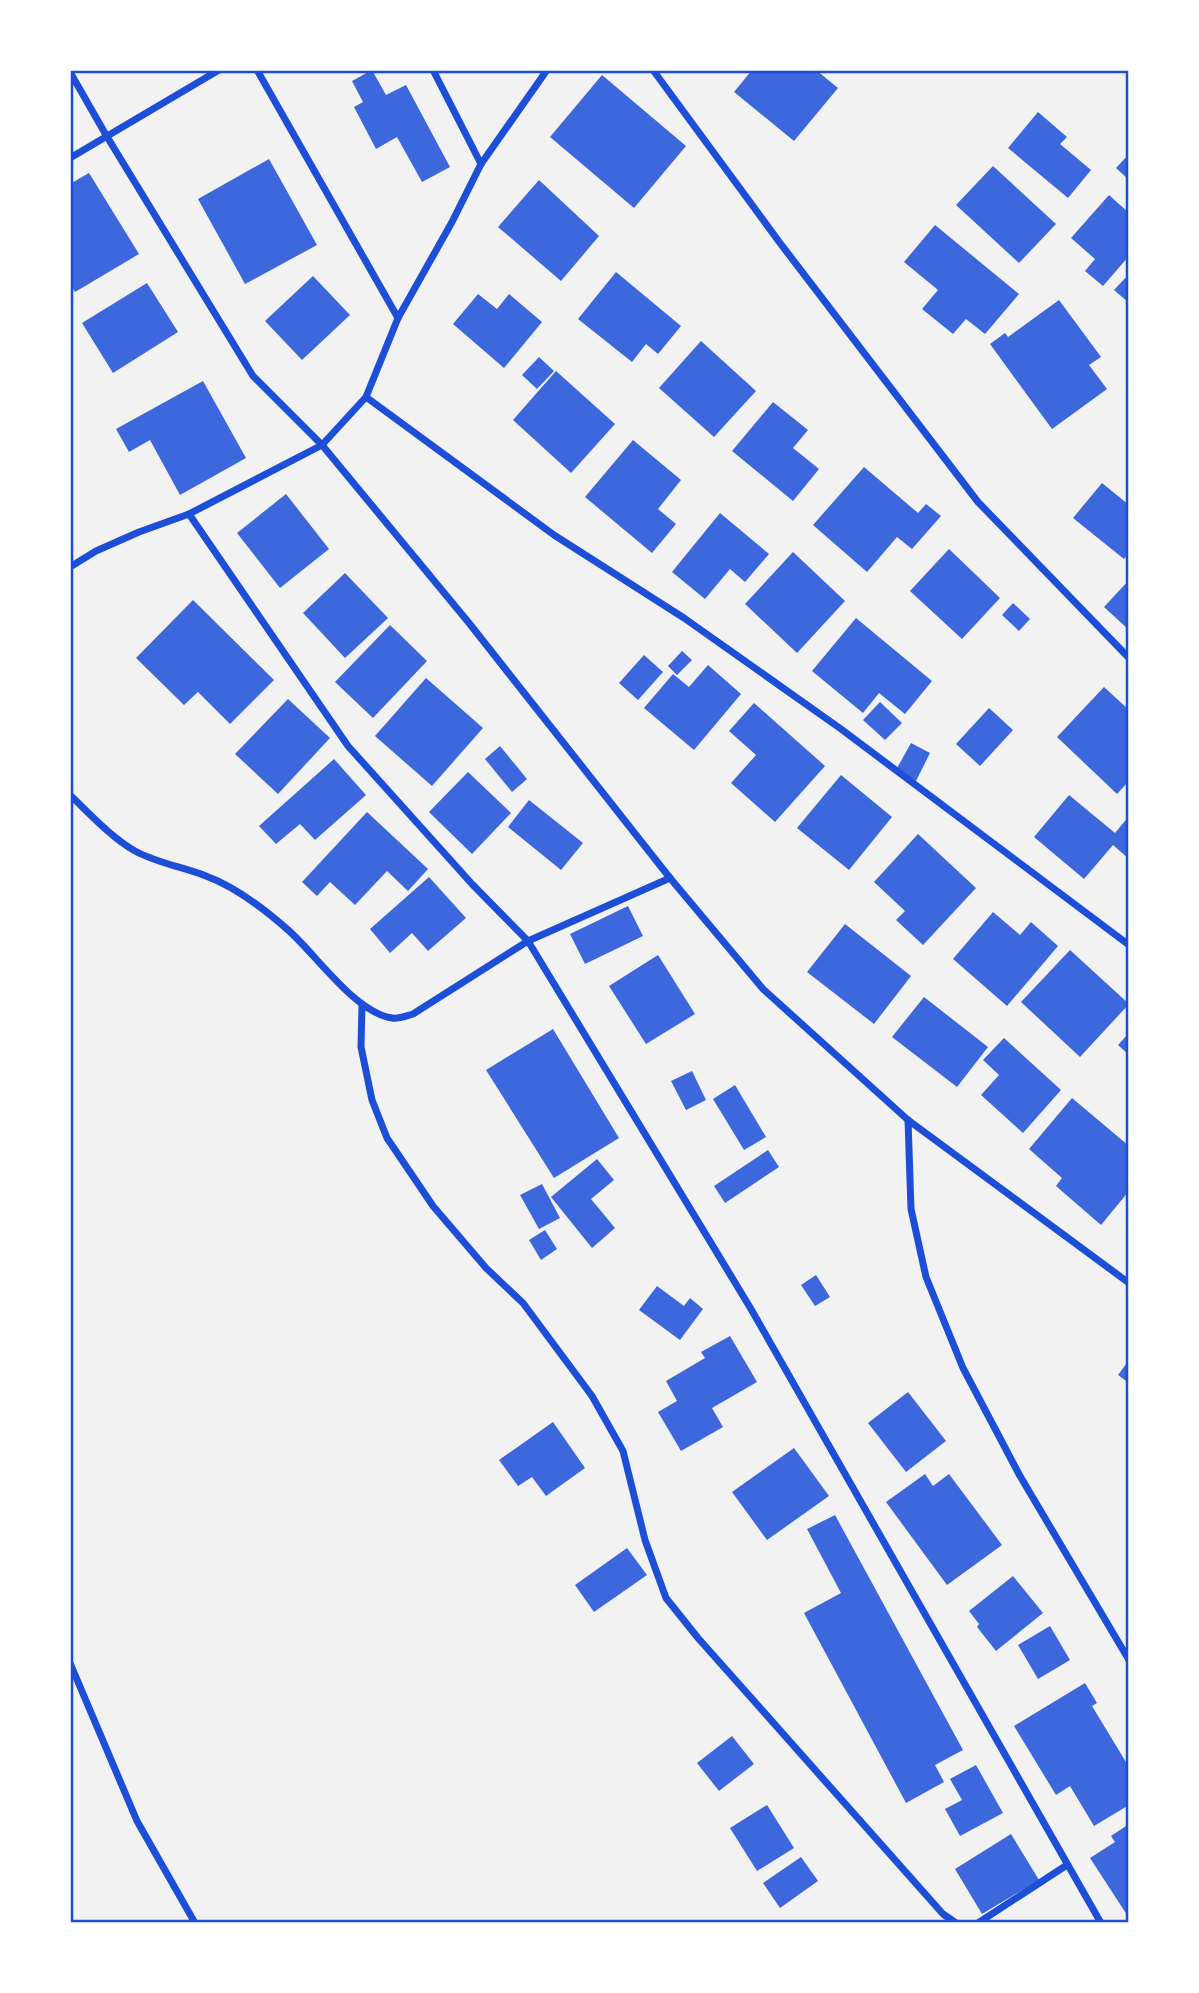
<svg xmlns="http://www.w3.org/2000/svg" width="1199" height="1993" font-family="'Roboto Condensed',sans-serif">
  <rect width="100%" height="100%" fill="#f2f2f2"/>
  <g fill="#3d67dc">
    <polygon points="372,70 386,95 406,85 450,167 422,182 397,137 376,149 354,107 363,102 352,81"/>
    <polygon points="752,70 816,70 838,88 794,141 734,92"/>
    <polygon points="602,75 686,146 634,208 550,137"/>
    <polygon points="1038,112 1067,137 1060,144 1091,170 1068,198 1008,148"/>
    <polygon points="1129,154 1129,180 1116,168"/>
    <polygon points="269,159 317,245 245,284 198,199"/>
    <polygon points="993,166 1056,224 1019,263 956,205"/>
    <polygon points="89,173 139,254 75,292 70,283 70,184"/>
    <polygon points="539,180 599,236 561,281 498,227"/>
    <polygon points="1109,195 1129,213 1129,256 1103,286 1085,271 1095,259 1071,238"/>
    <polygon points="935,225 1019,294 985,334 966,319 953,334 922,309 938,290 904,262"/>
    <polygon points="616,272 681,326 658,354 646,344 632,362 578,319"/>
    <polygon points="1129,274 1129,303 1114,290"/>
    <polygon points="313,276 350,315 302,360 265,321"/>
    <polygon points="147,283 178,332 113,373 82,323"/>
    <polygon points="478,294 497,309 509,294 542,322 504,368 453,324"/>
    <polygon points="1059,300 1101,357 1089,365 1107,389 1052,429 990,344 1005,333 1008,337"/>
    <polygon points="701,341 756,391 714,437 659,388"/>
    <polygon points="539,357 554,371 537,389 522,375"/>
    <polygon points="556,371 615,424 571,473 513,420"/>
    <polygon points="203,381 246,458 180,495 150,440 129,452 116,429"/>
    <polygon points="773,402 808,430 793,448 819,469 793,501 732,451"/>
    <polygon points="633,440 681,480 658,509 676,524 652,553 585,497"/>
    <polygon points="864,467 918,513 926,504 941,516 912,549 897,537 867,572 813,525"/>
    <polygon points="1102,483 1129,505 1129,553 1124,559 1073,518"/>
    <polygon points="286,494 329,549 280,588 237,533"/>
    <polygon points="720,513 769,554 745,582 730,569 705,599 672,572"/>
    <polygon points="949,549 1000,598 962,639 910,591"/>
    <polygon points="793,552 845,601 797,653 745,604"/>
    <polygon points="345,573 388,618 345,658 303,613"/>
    <polygon points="1129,580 1129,630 1104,607"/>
    <polygon points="193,600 274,680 230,724 198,692 184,705 136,658"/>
    <polygon points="1013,603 1030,619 1019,631 1002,615"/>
    <polygon points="856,618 932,681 905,714 879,693 863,713 812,671"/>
    <polygon points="390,625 427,661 373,718 335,682"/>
    <polygon points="682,651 692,660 677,675 668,666"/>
    <polygon points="644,655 663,672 638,700 619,683"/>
    <polygon points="708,665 741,694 694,750 644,708 673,674 689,687"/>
    <polygon points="426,678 483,728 432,786 375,736"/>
    <polygon points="1104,687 1129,710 1129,781 1117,794 1057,737"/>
    <polygon points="288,699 330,738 278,794 235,754"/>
    <polygon points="880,702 902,723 885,740 863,720"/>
    <polygon points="754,703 825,766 775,822 731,783 756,755 729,731"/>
    <polygon points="989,708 1013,730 980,766 956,744"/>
    <polygon points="911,743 930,753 916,781 896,770"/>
    <polygon points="500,746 527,779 512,792 485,759"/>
    <polygon points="334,759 366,795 315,840 300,824 276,844 259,826"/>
    <polygon points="468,772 511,813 472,854 429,812"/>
    <polygon points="841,775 892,817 849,870 797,828"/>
    <polygon points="1069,795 1115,833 1129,816 1129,859 1113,845 1084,879 1034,837"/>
    <polygon points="529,800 583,843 561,870 508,827"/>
    <polygon points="367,812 428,869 408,891 387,871 355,905 330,882 317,896 302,882"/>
    <polygon points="918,834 976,888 923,945 896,920 905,911 874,882"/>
    <polygon points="429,877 466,918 428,951 412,933 390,953 370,929"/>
    <polygon points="628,906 643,936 585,964 570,934"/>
    <polygon points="993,912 1020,935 1031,922 1058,946 1007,1006 953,959"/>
    <polygon points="845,924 911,976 874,1024 807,972"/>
    <polygon points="1070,950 1129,1004 1080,1057 1021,1002"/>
    <polygon points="658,955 695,1014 646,1044 609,986"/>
    <polygon points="924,997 988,1047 957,1087 892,1037"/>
    <polygon points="553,1029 619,1138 554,1178 486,1070"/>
    <polygon points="1129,1033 1129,1055 1118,1045"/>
    <polygon points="1004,1038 1061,1090 1023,1133 981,1095 999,1075 983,1060"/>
    <polygon points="692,1071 706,1100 686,1110 671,1081"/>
    <polygon points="735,1085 766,1137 744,1150 713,1099"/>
    <polygon points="1072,1098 1129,1146 1129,1191 1101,1225 1056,1186 1062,1178 1029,1149"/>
    <polygon points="768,1150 779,1167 725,1203 714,1186"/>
    <polygon points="597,1159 614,1180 591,1199 615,1228 592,1248 551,1197"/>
    <polygon points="542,1184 560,1218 539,1229 520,1195"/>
    <polygon points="545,1230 557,1249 541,1260 529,1240"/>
    <polygon points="816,1275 830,1297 815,1306 801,1285"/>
    <polygon points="657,1286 684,1306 690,1298 703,1309 680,1340 639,1310"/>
    <polygon points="730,1336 757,1382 712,1408 723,1427 681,1451 658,1412 677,1401 666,1381 705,1358 701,1352"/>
    <polygon points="1129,1360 1129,1383 1118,1375"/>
    <polygon points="908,1392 946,1441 906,1472 868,1423"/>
    <polygon points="553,1422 585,1468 546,1496 532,1477 518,1486 499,1460"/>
    <polygon points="794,1448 829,1496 767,1540 732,1492"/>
    <polygon points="925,1474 933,1486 949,1474 1002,1545 947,1585 886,1502"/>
    <polygon points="835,1515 963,1750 935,1765 944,1782 906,1803 804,1613 841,1593 807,1529"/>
    <polygon points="627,1548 647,1575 594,1612 575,1585"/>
    <polygon points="1013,1576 1043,1613 996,1651 977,1627 979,1624 969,1611"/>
    <polygon points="1050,1626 1070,1660 1038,1679 1018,1645"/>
    <polygon points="1085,1683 1097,1703 1092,1706 1129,1767 1129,1805 1094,1826 1070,1786 1056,1795 1014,1726"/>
    <polygon points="732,1736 754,1764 719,1791 697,1763"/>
    <polygon points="976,1765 1003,1813 960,1836 945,1809 962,1800 950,1779"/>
    <polygon points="767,1805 794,1848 757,1871 730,1828"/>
    <polygon points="1129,1824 1129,1918 1090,1858 1115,1842 1111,1836"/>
    <polygon points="1011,1834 1039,1880 982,1914 955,1869"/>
    <polygon points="801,1857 818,1881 780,1908 763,1883"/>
  </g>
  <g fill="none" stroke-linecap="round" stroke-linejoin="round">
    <g stroke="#1d4ed8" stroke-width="7">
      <polyline points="257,70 398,318"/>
      <polyline points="433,70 481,164"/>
      <polyline points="653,70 780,243 978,502 1129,658"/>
      <polyline points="70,72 106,135 253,376 322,445 469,623 670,878 763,989 908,1120 1129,1283"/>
      <polyline points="70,158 219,70"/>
      <polyline points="366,397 398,318 452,222 481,164 547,70"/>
      <polyline points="189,514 348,746 472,884 528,941 751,1309 1101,1923"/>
      <polyline points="70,567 96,551 139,532 189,514 322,445 366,397 554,535 684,618 841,729 1129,945"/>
      <path d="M70,795C90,814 111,837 135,851C157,863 183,867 206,876C236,887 263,908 287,929C315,953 355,1013 392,1018C398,1019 406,1016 413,1014L528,941L670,878"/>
      <polyline points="362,1005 361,1047 372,1100 387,1138 433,1206 486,1268 523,1303 592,1396 623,1451 645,1540 666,1598 698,1638 943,1914 956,1923"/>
      <polyline points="908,1120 911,1209 926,1277 963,1368 1020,1476 1129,1660"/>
      <polyline points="70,1663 137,1821 195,1923"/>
      <polyline points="978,1923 1067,1865"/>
    </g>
  </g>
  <rect width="1199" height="1993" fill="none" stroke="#ffffff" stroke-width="144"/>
  <rect x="72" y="72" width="1055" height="1849" fill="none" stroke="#1d4ed8" stroke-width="2.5"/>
</svg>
